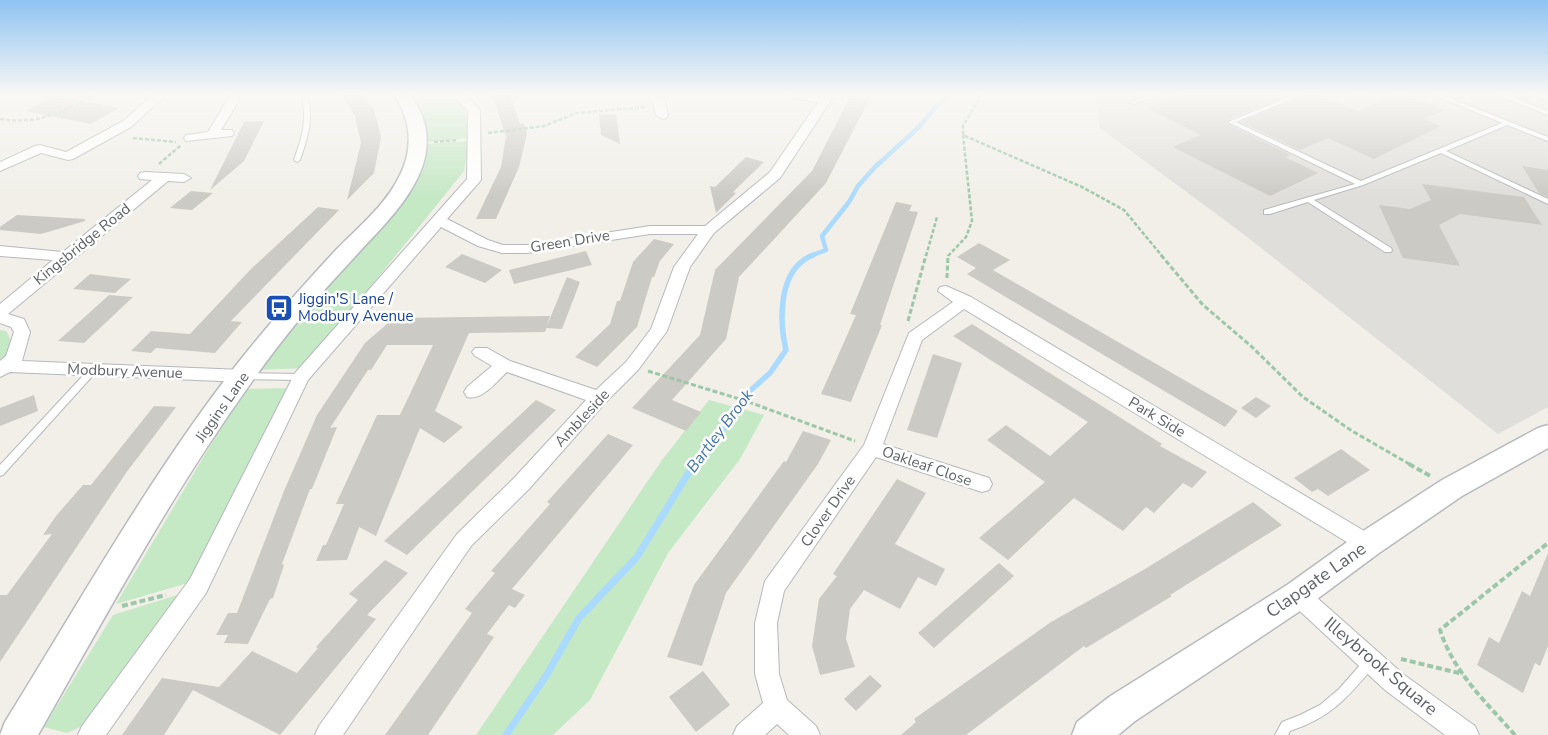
<svg xmlns="http://www.w3.org/2000/svg" width="1548" height="735" font-family="'Nunito Sans',sans-serif">
  <rect width="100%" height="100%" fill="#f1efe8"/>
  <polygon fill="#e0deda" points="1094,94 1548,94 1548,407 1498,434 1242,233 1100,128"/>
  <g fill="#c5e8c5">
    <polygon points="413,94 451,94 464,107 469,138 428,142 423,109"/>
    <polygon points="469,141 464,171 305,368 257,370 415,179 428,144"/>
    <polygon points="0,330 6,331 11,340 9,352 0,361"/>
    <polygon points="294,388 191,582 116,604 244,389"/>
    <polygon points="709,400 764,415 740,459 668,553 590,700 553,735 476,735 662,460"/>
    <polygon points="187,592 97,719 67,733 44,727 113,615"/>
  </g>
  <g fill="none" stroke-linecap="round" stroke-linejoin="round">
    <polyline stroke="#aadaff" stroke-width="4.5" points="810,256 826,250 822,236 849,202 858,186 875,167 920,126 937,105 951,94"/>
    <path stroke="#aadaff" stroke-width="5.5" d="M693,465L733,418L742,398L770,373L786,350C779,319 778,269 813,255"/>
    <polyline stroke="#aadaff" stroke-width="7" points="506,735 546,676 579,618 637,557 694,464"/>
  </g>
  <g fill="#cccac5">
    <polygon points="342,94 363,94 370,106 373,106 381,137 374,173 347,200 361,143 355,116"/>
    <polygon points="492,94 510,94 520,124 524,123 527,133 519,167 496,219 476,219 501,167 506,136"/>
    <polygon points="1184,94 1291,94 1227,120 1226,123 1291,155 1285,157 1318,173 1270,196 1173,147 1201,135 1147,108"/>
    <polygon points="1306,94 1318,94 1358,111 1397,94 1403,94 1444,110 1424,119 1441,126 1374,159 1328,138 1300,150 1241,122"/>
    <polygon points="55,96 119,108 91,124 25,111"/>
    <polygon points="850,97 869,100 826,183 739,277 726,339 672,400 701,412 686,431 632,408 700,335 715,270 812,171"/>
    <polygon points="616,114 620,144 601,135 599,115"/>
    <polygon points="264,121 244,161 210,190 244,122"/>
    <polygon points="746,157 764,162 733,192 736,193 716,213 710,186 715,187"/>
    <polygon points="1522,166 1548,170 1548,197 1539,193"/>
    <polygon points="1422,184 1524,197 1542,225 1460,214 1439,225 1460,266 1403,258 1379,205 1410,209 1431,200"/>
    <polygon points="191,191 213,193 192,210 170,208"/>
    <polygon points="896,202 912,205 909,211 918,212 880,325 882,325 851,402 821,394 856,315 850,314"/>
    <polygon points="318,207 339,210 231,321 242,322 215,353 156,348 151,353 131,351 151,331 190,334 251,269"/>
    <polygon points="17,215 85,219 85,221 41,234 0,230 0,227"/>
    <polygon points="654,239 674,244 660,261 654,277 652,277 637,327 597,367 575,357 610,324 617,301 620,301 633,262"/>
    <polygon points="979,243 1010,260 993,270 1238,411 1225,427 967,274 976,268 957,257"/>
    <polygon points="586,251 592,265 514,284 509,270"/>
    <polygon points="462,254 502,270 485,283 445,267"/>
    <polygon points="90,274 131,279 115,293 73,289"/>
    <polygon points="567,277 580,282 562,329 546,328"/>
    <polygon points="109,295 133,297 84,343 58,341"/>
    <polygon points="550,316 545,332 469,333 435,411 463,427 444,443 420,428 376,536 359,527 347,560 316,561 323,545 326,545 344,504 336,504 377,415 400,415 433,345 387,345 371,370 368,370 330,428 337,427 312,489 310,489 282,564 284,565 273,598 270,599 248,644 224,643 228,635 216,635 228,613 237,613 284,491 317,415 365,343 394,318"/>
    <polygon points="972,324 1162,444 1160,446 1207,472 1192,488 1183,483 1154,513 1146,507 1123,531 1074,498 1008,560 979,538 1045,482 987,440 1006,425 1050,456 1088,422 953,336"/>
    <polygon points="933,354 962,363 937,438 907,430"/>
    <polygon points="34,395 38,411 0,426 0,408"/>
    <polygon points="1256,397 1271,406 1256,418 1241,408"/>
    <polygon points="536,400 556,410 407,555 384,541"/>
    <polygon points="154,406 176,407 126,473 0,662 0,595 7,595 52,534 43,535 56,516 83,485 91,485"/>
    <polygon points="803,431 831,440 818,464 726,593 702,666 667,657 694,585 784,461 786,462"/>
    <polygon points="608,434 633,445 512,589 525,595 515,608 509,605 487,634 494,637 428,735 385,735 472,613 465,609 495,573 491,571 550,504 547,502"/>
    <polygon points="1341,449 1370,470 1328,496 1318,489 1312,492 1294,478"/>
    <polygon points="897,479 926,493 895,544 945,569 936,586 918,577 900,609 864,590 850,609 846,639 855,667 820,675 812,646 819,599 837,576 833,574"/>
    <polygon points="1253,502 1282,525 1170,595 1172,596 1086,648 1084,646 966,735 901,735 916,722 914,719 1051,622 1145,569"/>
    <polygon points="1548,553 1548,646 1540,666 1535,663 1523,693 1477,665 1489,637 1499,643 1522,591 1530,596"/>
    <polygon points="385,560 408,573 367,615 376,619 280,735 193,690 164,735 122,735 162,678 219,687 252,651 297,673 318,648 316,647 358,600 349,594"/>
    <polygon points="999,563 1014,576 934,648 918,633"/>
    <polygon points="703,671 730,705 696,732 669,697"/>
    <polygon points="870,675 882,686 856,711 844,699"/>
  </g>
  <g fill="none" stroke-linecap="round" stroke-linejoin="round">
    <g stroke="#b5b8bc" stroke-width="2">
      <g id="lane">
        <path d="M301,94H307C314,117 308,138 300,160L297,162L294,160C302,138 308,118 301,94Z"/>
        <polygon points="1150,94 1159,94 1134,104 1129,103"/>
        <polygon points="1296,94 1304,94 1236,122 1361,181 1502,123 1432,94 1440,94 1548,137 1548,141 1507,125 1446,151 1548,199 1548,204 1441,153 1363,185 1314,200 1391,248 1392,250 1391,252 1385,252 1308,202 1270,214 1264,214 1264,210 1355,184 1228,122"/>
        <polygon points="1358,94 1366,94 1367,95 1364,97"/>
        <polygon points="1495,94 1504,94 1548,111 1548,115"/>
        <polygon points="1532,94 1541,94 1548,97 1548,101"/>
        <polygon points="93,367 96,368 97,370 96,372 3,475 0,476 0,465 90,368"/>
        <polygon points="246,373 301,374 305,377 301,380 246,379 242,376"/>
        <path d="M1371,655L1375,657L1377,661L1375,665C1348,697 1332,717 1290,731L1288,735H1275L1282,722L1300,715L1320,705L1339,689L1367,657Z"/>
      </g>
    </g>
    <g stroke="#b5b8bc" stroke-width="2">
      <g id="street">
        <polygon points="154,94 167,94 131,127 73,159 68,160 41,153 0,171 0,162 35,146 40,145 66,152 123,121"/>
        <polygon points="231,94 243,94 221,130 232,130 234,133 232,136 186,141 184,138 186,135 208,132"/>
        <path d="M452,94H465L480,110L481,180L447,219L488,240L503,245H527L650,226H705L770,172L818,102L790,98L784,94H835L780,178L714,233L690,267L667,331L638,370L605,403L529,489L471,546L343,735H315L319,726L457,534L515,477L586,400L507,372C496,382 482,401 467,397L464,392L467,387L492,366L475,356L472,352L475,348H487L510,361L596,390L626,362L651,329L674,267L698,234H650L527,253H502L478,246L441,227L308,380L206,593L106,735H78L82,726L190,579L295,373L467,179L468,111Z"/>
        <polygon points="651,94 663,94 668,115 666,118 662,119 656,115"/>
        <polygon points="145,172 184,174 191,178 184,182 168,181 8,314 24,319 30,332 22,361 243,370 249,372 252,376 249,380 243,382 10,372 0,377 0,361 6,356 14,332 11,327 0,323 0,304 53,260 0,256 0,246 63,252 152,180 140,179 138,176 140,173"/>
        <polygon points="946,286 971,297 1376,538 1379,544 1376,550 1368,553 1360,550 964,309 922,340 883,444 989,478 992,484 989,490 982,492 876,457 784,591 777,623 779,674 787,700 816,726 820,735 789,735 777,724 765,735 733,735 737,726 763,703 755,674 755,623 765,581 864,445 909,333 953,302 938,291 940,287"/>
        <polygon points="1298,585 1306,588 1403,674 1475,726 1479,735 1445,735 1385,690 1290,602 1287,595 1290,588"/>
      </g>
    </g>
    <g stroke="#b6babf" stroke-width="3">
      <g id="secondary">
        <path d="M394,94H410C429,120 432,148 418,177C403,209 374,235 351,261C315,299 281,340 251,383C171,494 106,616 38,735H0L5,722C79,603 148,479 234,368C265,328 299,290 334,252C356,229 385,206 399,177C414,149 411,120 394,94Z"/>
        <polygon points="1548,425 1548,448 1462,496 1379,553 1309,605 1135,721 1118,735 1072,735 1077,722 1109,697 1287,585 1357,535 1442,480 1538,428"/>
      </g>
    </g>
    <g stroke="#9cc7a9" stroke-width="2.5" stroke-dasharray="4 2" stroke-linecap="butt">
      <polyline points="982,94 963,126 963,135 1082,187 1124,210 1162,256"/>
      <path d="M0,119C40,125 62,112 96,94"/>
      <polyline points="488,133 544,126 577,113 646,107"/>
      <polyline points="133,138 176,142"/>
      <polyline points="434,142 458,140"/>
      <polyline points="159,164 181,145"/>
      <polyline points="926,256 937,217"/>
      <polyline points="948,256 966,237 972,221 963,135"/>
    </g>
    <g stroke="#9cc7a9" stroke-width="3" stroke-dasharray="5 2.5" stroke-linecap="butt">
      <polyline points="1161,255 1203,305 1251,346 1303,397 1352,431 1411,465"/>
      <polyline points="947,278 948,255"/>
      <polyline points="908,321 926,255"/>
      <polyline points="648,371 746,401 855,441"/>
    </g>
    <g stroke="#9cc7a9" stroke-width="4" stroke-dasharray="6 3" stroke-linecap="butt">
      <polyline points="1409,464 1432,477"/>
      <polyline points="122,606 166,595"/>
      <polyline points="1401,659 1463,674"/>
      <path d="M1515,735C1486,702 1454,673 1440,630L1548,543"/>
    </g>
    <use href="#lane" fill="#fff" fill-rule="evenodd"/>
    <use href="#street" fill="#fff" fill-rule="evenodd"/>
    <use href="#secondary" fill="#fff" fill-rule="evenodd"/>
  </g>
  <linearGradient id="sky" x2="0" y2="1"><stop stop-color="#8fc3f1"/><stop offset="0.48" stop-color="#f9f8f5"/><stop offset="1" stop-color="#f9f8f5" stop-opacity="0"/></linearGradient>
  <rect width="1548" height="197" fill="url(#sky)"/>
  <defs>
    <g id="bus-square" transform="scale(1.4375)"><rect x="-9" y="-9" width="18" height="18" rx="4" fill="#1a4fb4" stroke="#fff"/><path d="M-5-6H5V4H4V6H2V4H-2V6H-4V4H-5ZM-3.5-4V0h7V-4ZM-3.5 1.2v1.5H-2V1.2ZM2 1.2v1.5H3.5V1.2Z" fill="#fff"/></g>
  </defs>
  <g fill-rule="evenodd">
    <use href="#bus-square" x="279" y="308"/>
  </g>
  <g text-anchor="middle" dominant-baseline="central" stroke-width="5" stroke-linejoin="round" paint-order="stroke">
    <g font-size="15" fill="#5f6368" stroke="#fff">
      <text transform="translate(570 241) rotate(-9)">Green Drive</text>
      <text transform="translate(82 244) rotate(-39)">Kingsbridge Road</text>
      <text transform="translate(125 371) rotate(2)">Modbury Avenue</text>
      <text transform="translate(222 407) rotate(-55)">Jiggins Lane</text>
      <text transform="translate(1157 417) rotate(31)">Park Side</text>
      <text transform="translate(582 418) rotate(-47)">Ambleside</text>
      <text transform="translate(927 466) rotate(19)">Oakleaf Close</text>
      <text transform="translate(828 511) rotate(-55)">Clover Drive</text>
    </g>
    <g font-size="15" fill="#164399" stroke="#fff" text-anchor="start">
      <text x="298" y="299">Jiggin'S Lane /<tspan x="298" dy="17">Modbury Avenue</tspan></text>
    </g>
    <g font-size="16" font-style="italic" fill="#4174aa" stroke="#fff">
      <text transform="translate(720 431) rotate(-53)">Bartley Brook</text>
    </g>
    <g font-size="18" fill="#5f6368" stroke="#fff">
      <text transform="translate(1316 580) rotate(-35)">Clapgate Lane</text>
      <text transform="translate(1381 666) rotate(40)">Illeybrook Square</text>
    </g>
  </g>
</svg>
